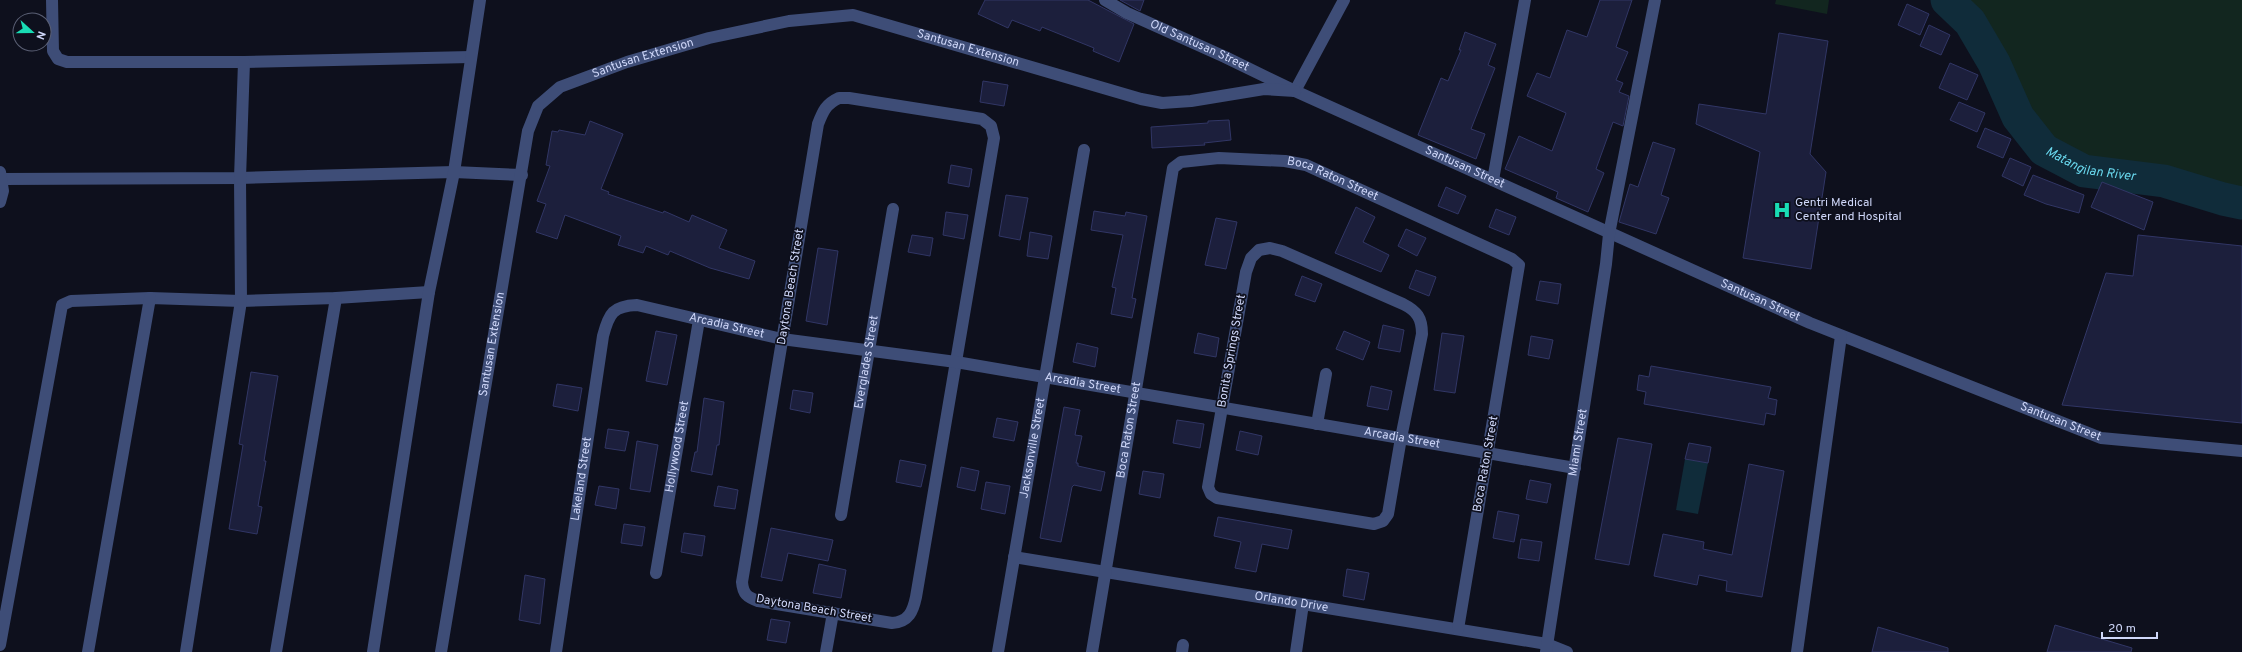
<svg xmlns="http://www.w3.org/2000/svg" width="2242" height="652" font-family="Overpass,sans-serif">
  <rect width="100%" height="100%" fill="#0e101d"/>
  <g fill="#12261f">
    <polygon points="1776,0 1829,0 1827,14 1775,4"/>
    <polygon points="1945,0 2242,0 2242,203 2223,199 2164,181 2084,171 2044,150 2018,117 1994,63 1971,22"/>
  </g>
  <polygon fill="#102c3a" points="1685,459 1708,463 1698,514 1676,510"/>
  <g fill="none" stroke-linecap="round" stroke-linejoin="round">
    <path stroke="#102c3a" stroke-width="33" id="s1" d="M1947,0L1970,22L1994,63L2018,117L2044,150L2084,171L2164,181L2223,199L2242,203"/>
  </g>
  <g fill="#1c1f3c" stroke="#313665">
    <polygon points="985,0 1088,0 1134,24 1119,62 1093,51 1094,48 1042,27 1040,31 1012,20 1008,28 978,14"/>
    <polygon points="1120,0 1144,0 1140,11"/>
    <polygon points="1600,0 1632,0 1616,47 1628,52 1616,80 1623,83 1619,92 1629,96 1623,126 1613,122 1596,169 1604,173 1588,212 1556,198 1558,192 1505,169 1519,136 1552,151 1566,113 1527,96 1537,73 1550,78 1567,30 1587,37"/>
    <polygon points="1907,4 1929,14 1920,35 1898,25"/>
    <polygon points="1929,25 1950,35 1941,55 1920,46"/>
    <polygon points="1465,32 1496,44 1488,65 1495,68 1471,129 1485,134 1476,159 1418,135 1441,78 1448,81 1461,50 1459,50"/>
    <polygon points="1779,33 1828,41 1810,154 1826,172 1811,269 1743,258 1760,152 1696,124 1699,104 1766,114"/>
    <polygon points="1950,63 1978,75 1967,100 1939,88"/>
    <polygon points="983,81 1008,85 1004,106 980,102"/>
    <polygon points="1959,102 1985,113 1977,132 1950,120"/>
    <polygon points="1229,120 1231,140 1204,143 1205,145 1152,148 1151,127 1208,123 1208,121"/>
    <polygon points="590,121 623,134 601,189 609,192 608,194 663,213 664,211 689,222 692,215 727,230 719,248 755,261 749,279 710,268 670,251 668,255 646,246 643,253 618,245 621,236 565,215 557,239 536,232 546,204 537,201 550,166 546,165 552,131 558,132 559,130 585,135"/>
    <polygon points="1985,128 2011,139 2003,158 1977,147"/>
    <polygon points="1653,142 1675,149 1661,195 1669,198 1656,234 1619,222 1630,184 1638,187"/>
    <polygon points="2010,158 2031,167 2023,186 2002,176"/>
    <polygon points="951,165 972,169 969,187 948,183"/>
    <polygon points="2033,175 2084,195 2079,213 2046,204 2024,195"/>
    <polygon points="2102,182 2153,202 2144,230 2091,207"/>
    <polygon points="1446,187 1466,196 1458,214 1438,206"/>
    <polygon points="1006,195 1028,198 1020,240 999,236"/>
    <polygon points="1356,207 1375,217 1363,242 1389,255 1381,272 1335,253"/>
    <polygon points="1496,209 1516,217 1509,235 1489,227"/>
    <polygon points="1094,211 1125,216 1126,212 1147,216 1132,298 1136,299 1132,318 1111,314 1116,288 1112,287 1123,235 1091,230"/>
    <polygon points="946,212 968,215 964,239 943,235"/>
    <polygon points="1216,218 1237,222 1226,269 1205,265"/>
    <polygon points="1406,229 1426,238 1417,256 1398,246"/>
    <polygon points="1030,232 1052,236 1048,259 1027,256"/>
    <polygon points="912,235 933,238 930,256 908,252"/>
    <polygon points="2138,235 2242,246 2242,423 2062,405 2106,273 2133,276"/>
    <polygon points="818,248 838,251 827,325 806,321"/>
    <polygon points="1416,270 1436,277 1429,296 1409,288"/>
    <polygon points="1302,276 1322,284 1315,302 1295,295"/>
    <polygon points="1540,281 1561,284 1558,304 1536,300"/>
    <polygon points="1383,325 1404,330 1400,352 1378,348"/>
    <polygon points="656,331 677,335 667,385 646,381"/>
    <polygon points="1344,331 1370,342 1363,360 1336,349"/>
    <polygon points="1198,333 1219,338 1216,357 1194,353"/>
    <polygon points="1442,333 1464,336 1455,393 1434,390"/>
    <polygon points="1531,336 1553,340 1549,359 1528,355"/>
    <polygon points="1077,343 1098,348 1095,367 1073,362"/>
    <polygon points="1651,366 1771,387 1768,398 1777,400 1775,415 1766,413 1764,425 1644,404 1646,392 1637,390 1639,375 1649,377"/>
    <polygon points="251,372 278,376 264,461 266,461 258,506 262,507 257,534 229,529 243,445 239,444"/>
    <polygon points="557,384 582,388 578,411 553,406"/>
    <polygon points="1371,386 1392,391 1388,410 1367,406"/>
    <polygon points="793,390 813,393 810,413 790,409"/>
    <polygon points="704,398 724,402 719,445 717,445 712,475 691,471 695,452 697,452"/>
    <polygon points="1064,407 1080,410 1075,435 1082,436 1076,463 1078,463 1078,466 1105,472 1101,491 1074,485 1072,487 1061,542 1040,538"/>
    <polygon points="997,418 1018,422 1014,441 993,437"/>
    <polygon points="1177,420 1204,424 1200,448 1173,443"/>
    <polygon points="608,429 629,432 625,451 605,448"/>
    <polygon points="1240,431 1262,436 1258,455 1236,450"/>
    <polygon points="1618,438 1652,444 1629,565 1595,559"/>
    <polygon points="637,441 658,445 650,492 630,489"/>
    <polygon points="1689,443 1711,447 1708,463 1685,459"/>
    <polygon points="900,460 926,465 921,487 896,482"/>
    <polygon points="1749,464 1784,471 1762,597 1726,591 1727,581 1699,575 1697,585 1654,576 1663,534 1704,542 1703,549 1732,555"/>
    <polygon points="961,467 979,471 975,491 957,487"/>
    <polygon points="1143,471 1164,474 1160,498 1139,494"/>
    <polygon points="1530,480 1551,484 1547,503 1526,499"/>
    <polygon points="986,482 1010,486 1005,514 981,509"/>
    <polygon points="599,486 619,489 616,509 595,505"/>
    <polygon points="718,486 738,490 735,509 714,506"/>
    <polygon points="1498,511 1519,515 1514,542 1493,538"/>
    <polygon points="1218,517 1292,530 1288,549 1262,544 1256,572 1235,568 1241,542 1214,536"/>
    <polygon points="624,524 645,527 642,546 621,543"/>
    <polygon points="771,528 833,540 828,561 788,553 782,581 761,577"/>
    <polygon points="684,533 705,536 702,556 681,552"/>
    <polygon points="1521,539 1542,542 1539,561 1518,558"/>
    <polygon points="819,564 846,570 841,598 813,593"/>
    <polygon points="1347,569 1369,573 1364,600 1343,596"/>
    <polygon points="525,575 545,579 540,624 519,620"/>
    <polygon points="771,619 790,622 786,643 767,640"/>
    <polygon points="2055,625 2132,648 2131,652 2047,652"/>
    <polygon points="1878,627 1948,648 1948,652 1872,652"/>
  </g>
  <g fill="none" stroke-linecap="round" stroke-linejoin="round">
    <g stroke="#3e4d77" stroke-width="12">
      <polyline points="52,0 53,51 58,59 67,62 244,62 471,57"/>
      <path id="s2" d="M1105,0L1127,13L1225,57L1295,91L1810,323L2101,438L2242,451"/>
      <polyline points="1295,91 1344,0"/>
      <path d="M839,98H849L982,119L991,126L994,138L916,597C913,611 909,622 892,623L758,601C747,597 743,594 742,582L818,124C823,111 826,104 839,98Z"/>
      <polyline points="3,179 240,178 454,172 522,175"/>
      <polyline points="1493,180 1525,0"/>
      <polyline points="0,202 3,191 0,172"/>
      <path d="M1270,248L1282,251L1403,304C1417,311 1422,318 1422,334L1401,438L1388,514L1383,521L1374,524L1217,498L1211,494L1208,487L1246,272L1251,258L1259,250Z"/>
      <polyline points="1317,424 1326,374"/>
      <path id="s3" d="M841,515L893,209"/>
      <path id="s4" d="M1014,557L1547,644L1567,652"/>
      <path id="s5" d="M656,573L699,320"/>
      <polyline points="0,645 62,305 71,301 150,298 241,301 336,298 429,292"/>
      <polyline points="88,652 150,298"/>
      <polyline points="186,652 241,301 240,178 244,62"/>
      <polyline points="276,652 336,298"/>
      <polyline points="373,652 429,292 454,172 480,0"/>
      <path id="s6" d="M441,652L528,131L538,106L560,87L627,62L709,38L789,21L853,15L1141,99L1162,103L1191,101L1264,89L1295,91"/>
      <path id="s7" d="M556,652L603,336C609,313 613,306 637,305L782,339L956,362L1575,468"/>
      <polyline points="826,652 833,613"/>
      <path id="s8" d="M998,652L1084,150"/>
      <path id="s9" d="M1092,652L1173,168L1181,162L1219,158L1285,161L1306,165L1512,259L1519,265L1458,629"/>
      <polyline points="1182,652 1183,645"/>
      <polyline points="1296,652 1303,604"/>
      <path id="s10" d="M1546,652L1606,264L1609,234L1655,0"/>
      <polyline points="1797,652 1841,336"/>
    </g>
  </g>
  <defs>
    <g id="hospital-bare" transform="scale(1.38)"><path d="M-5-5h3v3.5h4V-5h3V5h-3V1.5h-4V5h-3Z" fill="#19dcb4" stroke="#0e101d" stroke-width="2.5" paint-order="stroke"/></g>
  </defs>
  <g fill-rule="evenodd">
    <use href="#hospital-bare" x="1782" y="210"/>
  </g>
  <g text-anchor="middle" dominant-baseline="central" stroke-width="3.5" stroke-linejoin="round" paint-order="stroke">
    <g font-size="12" fill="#cfd7f9" stroke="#0e101d">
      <text stroke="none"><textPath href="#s2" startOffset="105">Old Santusan Street</textPath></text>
      <text stroke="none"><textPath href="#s6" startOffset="1007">Santusan Extension</textPath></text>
      <text stroke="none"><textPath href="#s6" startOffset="672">Santusan Extension</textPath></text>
      <text stroke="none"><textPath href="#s2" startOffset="397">Santusan Street</textPath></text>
      <text stroke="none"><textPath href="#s9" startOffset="656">Boca Raton Street</textPath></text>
      <text transform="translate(791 287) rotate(-81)">Daytona Beach Street</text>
      <text stroke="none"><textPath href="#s2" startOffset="721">Santusan Street</textPath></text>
      <text stroke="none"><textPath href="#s7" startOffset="463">Arcadia Street</textPath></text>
      <text stroke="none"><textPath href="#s6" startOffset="312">Santusan Extension</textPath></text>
      <text transform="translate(1232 351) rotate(-80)">Bonita Springs Street</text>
      <text stroke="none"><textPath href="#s3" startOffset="155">Everglades Street</textPath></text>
      <text stroke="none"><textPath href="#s7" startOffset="824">Arcadia Street</textPath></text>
      <text stroke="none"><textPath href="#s2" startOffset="1045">Santusan Street</textPath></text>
      <text stroke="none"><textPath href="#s9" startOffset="225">Boca Raton Street</textPath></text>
      <text stroke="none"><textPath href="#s7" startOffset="1148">Arcadia Street</textPath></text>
      <text stroke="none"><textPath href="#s10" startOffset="212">Miami Street</textPath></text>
      <text stroke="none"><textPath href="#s5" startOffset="128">Hollywood Street</textPath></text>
      <text stroke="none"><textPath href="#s8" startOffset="207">Jacksonville Street</textPath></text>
      <text transform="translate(1486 464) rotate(-80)">Boca Raton Street</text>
      <text stroke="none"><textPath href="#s7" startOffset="175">Lakeland Street</textPath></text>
      <text stroke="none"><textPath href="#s4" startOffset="281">Orlando Drive</textPath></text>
      <text transform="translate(814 609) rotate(10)">Daytona Beach Street</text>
    </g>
    <g font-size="12" fill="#cfd7f9" stroke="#0e101d" text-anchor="start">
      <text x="1795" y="203">Gentri Medical<tspan x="1795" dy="14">Center and Hospital</tspan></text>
    </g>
    <g font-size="13" font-style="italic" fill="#69d8ee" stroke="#0e101d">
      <text stroke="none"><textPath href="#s1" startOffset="230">Matangilan River</textPath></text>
    </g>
  </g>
  <g transform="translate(32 32) rotate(111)"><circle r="19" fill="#0e101d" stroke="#5b6075"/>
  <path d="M0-3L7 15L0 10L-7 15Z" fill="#19dcb4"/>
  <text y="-6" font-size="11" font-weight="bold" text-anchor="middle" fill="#cfd7f9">N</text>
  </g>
  <path d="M2102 632v6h55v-6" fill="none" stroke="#cfd7f9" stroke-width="2"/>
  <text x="2108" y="632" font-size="12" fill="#cfd7f9" stroke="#0e101d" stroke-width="3" paint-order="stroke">20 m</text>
</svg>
